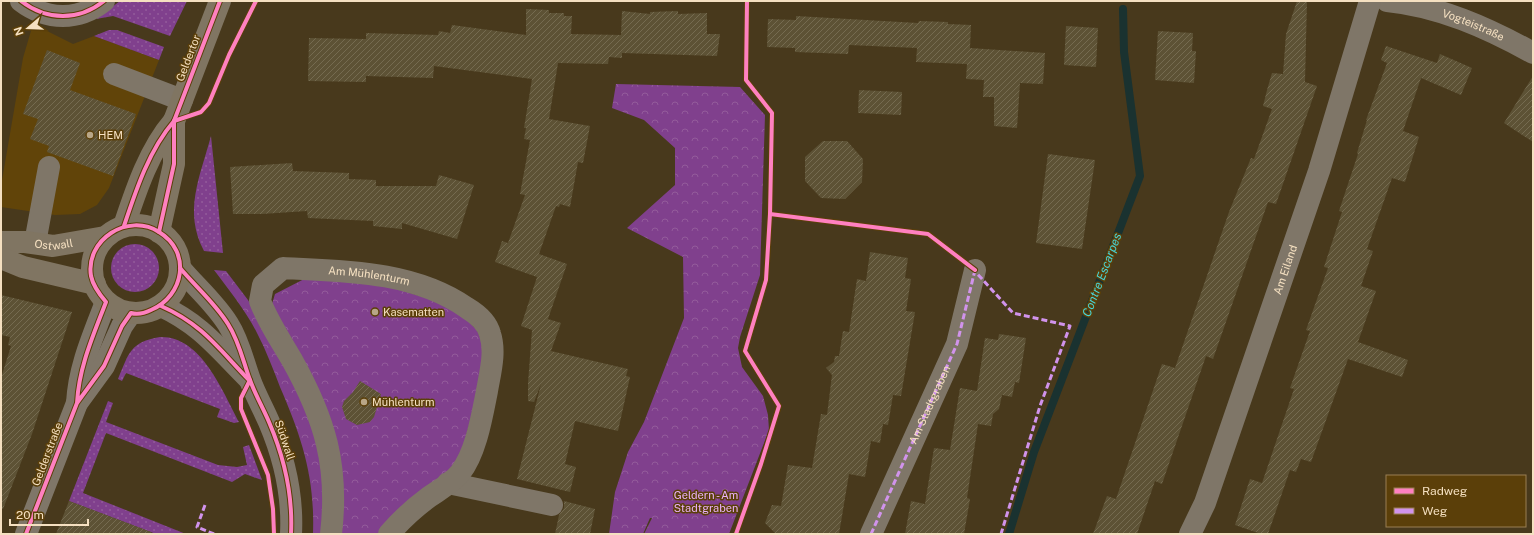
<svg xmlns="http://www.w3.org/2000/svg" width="1534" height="535" font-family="'Public Sans',sans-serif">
  <defs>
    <pattern id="grass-dots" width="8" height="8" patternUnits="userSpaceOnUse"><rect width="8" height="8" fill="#80408d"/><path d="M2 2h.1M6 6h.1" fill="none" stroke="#935b9b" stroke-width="1.8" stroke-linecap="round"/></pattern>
    <pattern id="forest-crowns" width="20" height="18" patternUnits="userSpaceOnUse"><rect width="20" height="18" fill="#80408d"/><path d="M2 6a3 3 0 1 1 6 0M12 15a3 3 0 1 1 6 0" fill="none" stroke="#935b9b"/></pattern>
    <pattern id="building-hatch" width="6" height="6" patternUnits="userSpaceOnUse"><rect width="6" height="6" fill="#5d5235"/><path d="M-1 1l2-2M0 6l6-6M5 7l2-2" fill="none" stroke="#756b50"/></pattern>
  </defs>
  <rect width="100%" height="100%" fill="#48391c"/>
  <polygon fill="#614409" points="33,24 73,44 94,36 159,60 109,188 97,205 80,214 55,215 1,207 1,186 23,58"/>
  <g fill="url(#grass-dots)">
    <polygon points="120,1 187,1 170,36 113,16 96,19"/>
    <polygon points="109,30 117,30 164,47 159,60 94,36"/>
    <path d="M211,136L223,253L204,251C183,211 200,177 211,136Z"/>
    <circle cx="135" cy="268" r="24"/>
    <path d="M160,337C201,336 222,390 239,422L234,423L217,417L220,409L126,373L122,381L118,379C129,353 130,342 160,337Z"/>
    <polygon points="108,401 113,403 106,422 218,465 237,467 247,465 243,447 249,445 262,480 245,474 232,482 106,433 83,493 186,534 156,534 69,501"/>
  </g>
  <g fill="url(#forest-crowns)">
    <polygon points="616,84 740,87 765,115 760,275 740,337 738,348 742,367 763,396 768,415 769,430 729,534 644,534 652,518 650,518 643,534 609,534 615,492 628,452 644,422 684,318 683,257 627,228 675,185 675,148 644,120 612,108"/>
    <path d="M214,270L226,271L248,300L284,361L322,445L325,534H313C315,477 302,438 280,387C273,369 266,350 257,333C246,311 229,290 214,270Z"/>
    <polygon points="310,276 367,280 453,306 477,330 482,342 484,373 460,457 449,470 379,534 340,534 342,498 272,304 275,294"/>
  </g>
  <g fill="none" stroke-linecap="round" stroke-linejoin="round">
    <polyline stroke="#1a3230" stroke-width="8" points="1009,534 1034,452 1140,176 1124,52 1123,9"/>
  </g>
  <g fill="url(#building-hatch)">
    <polygon points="1297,1 1307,1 1305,82 1317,86 1276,204 1268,202 1213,359 1206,356 1162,484 1155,481 1137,534 1093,534 1107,496 1116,499 1162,364 1175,368 1229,212 1251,158 1254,159 1272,109 1263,106 1267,90 1272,73 1283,74 1286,34"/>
    <polygon points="526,9 549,10 549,13 564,13 564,16 572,16 571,34 621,35 622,11 650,14 650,12 678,11 678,14 707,13 707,34 720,34 717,56 622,53 622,58 609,57 608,64 558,63 549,119 590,126 583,163 578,162 570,207 560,204 559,207 556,206 539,254 567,264 548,319 561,323 551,351 628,369 626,376 630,377 618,431 575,421 565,464 576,467 570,492 517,479 541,384 534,402 528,401 528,383 532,330 521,326 537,277 495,262 502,241 508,243 525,195 520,194 530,140 524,139 526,128 524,128 532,79 434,66 433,78 366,76 366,82 308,81 309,38 366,39 366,33 438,35 439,31 450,33 452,25 526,35"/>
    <polygon points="796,16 918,23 919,21 948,22 948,24 971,25 970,48 1045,53 1043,84 1020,83 1017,128 994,126 994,97 983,97 984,80 966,79 967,64 916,62 917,48 849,45 848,54 795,52 795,48 767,47 768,19 796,20"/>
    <polygon points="1066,26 1098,28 1096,67 1064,65"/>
    <polygon points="1158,31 1193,33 1192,51 1196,51 1194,83 1155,80"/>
    <polygon points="1386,46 1437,63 1440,54 1472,68 1461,95 1421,78 1403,131 1419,137 1405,182 1392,178 1367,249 1373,251 1361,286 1376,291 1358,342 1408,360 1402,377 1348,359 1311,462 1301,459 1296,472 1290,470 1268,534 1261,534 1235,525 1250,479 1262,483 1294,389 1290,388 1310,331 1306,330 1328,268 1324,267 1342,212 1339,211 1358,154 1357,153 1367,120 1366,120 1387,63 1381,60"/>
    <polygon points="47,50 80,63 70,90 136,114 113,176 47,152 49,146 30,139 38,119 23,114"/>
    <polygon points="1533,76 1533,142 1504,123"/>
    <polygon points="859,90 902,92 901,115 858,113"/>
    <polygon points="823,141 847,141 863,159 862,182 845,199 821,198 805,181 805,157"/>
    <polygon points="1048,154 1095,160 1082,249 1036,243"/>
    <polygon points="292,163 293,171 349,173 349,179 376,180 376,186 436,186 439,175 474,185 457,239 402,223 402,229 373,226 373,221 308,218 307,211 262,214 233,214 230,167"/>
    <polygon points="870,252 908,258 905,278 911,279 906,311 915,312 901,396 893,395 888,425 883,424 880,443 871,441 865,477 849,474 839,534 776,534 765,523 772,505 781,506 788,465 812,468 821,414 827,415 832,375 826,368 834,362 835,356 839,356 843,331 849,332 857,279 866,281"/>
    <polygon points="1,295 72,312 32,434 3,509 1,509 1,378 11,346 8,345 10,337 1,335"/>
    <polygon points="999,334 1026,338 1019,383 1015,382 1012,397 1002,395 999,409 993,414 991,426 978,424 967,498 970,499 964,534 905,534 911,501 925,504 934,448 950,450 960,388 977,391 985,338 998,340"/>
    <polygon points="360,381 381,394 374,417 370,422 357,425 346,419 342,407 344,401 353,392"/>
    <polygon points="69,501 151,532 151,534 56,534"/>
    <polygon points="564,501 595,509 590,534 555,534 559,515 564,508"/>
  </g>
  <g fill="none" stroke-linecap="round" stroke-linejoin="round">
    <g stroke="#7f7668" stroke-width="22">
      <path d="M21,1C47,21 79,21 104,1"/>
      <path id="s1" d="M1387,1C1439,6 1488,28 1533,53"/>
      <polyline points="114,74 182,100"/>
      <polyline points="35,243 49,167"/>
      <path d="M180,268C196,287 215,303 228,324C239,341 243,361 250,380C255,394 263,408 269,422C284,457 293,495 291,534"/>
      <path d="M161,306C200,324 218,348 248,378"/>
      <path d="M77,403C79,367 93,336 106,302"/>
      <polyline points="448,483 552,505"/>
      <polyline points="26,534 77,403 104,366 122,326 131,313"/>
      <path id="s2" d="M331,534C339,466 325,419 292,360C281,341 268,322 260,301L263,285L283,268C345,271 414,271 467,308C477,314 487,322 490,334C496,352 490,373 487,391C482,416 476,453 460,473C452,483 439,490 429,497C414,508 401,520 389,534"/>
      <polyline points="871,534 957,344 975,270"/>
      <path id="s3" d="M1190,534L1205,503L1319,171L1370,1"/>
    </g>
    <g stroke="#807562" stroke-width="22">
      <circle cx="136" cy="269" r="44"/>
      <path d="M124,226C136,190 149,150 174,121"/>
      <polyline points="159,232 174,164 174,121 220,1"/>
      <path id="s4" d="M1,242H25L53,246L105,237"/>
      <polyline points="1,258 23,267 95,284"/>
    </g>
    <g stroke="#d193ec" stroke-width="3" stroke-dasharray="6 3" stroke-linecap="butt">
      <polyline points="972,268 1013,313 1070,326 1040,406 1001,534"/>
      <polyline points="205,505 197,527 214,534"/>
      <path id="s5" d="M871,534L957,344L975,270"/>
    </g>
    <g stroke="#5b3f09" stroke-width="6">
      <g id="cycleway">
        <path d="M21,1C47,21 79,21 104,1"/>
        <polyline points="174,121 201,112 209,103 229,55 256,1"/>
        <polyline points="770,214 928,234 975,270"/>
        <path d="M124,226C136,190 149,150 174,121"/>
        <polyline points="159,232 174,164 174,121 220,1"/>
        <path d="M180,268C196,287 215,303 228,324C239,341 243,361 250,380C255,394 263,408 269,422C284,457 293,495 291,534"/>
        <path d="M161,306C202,324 218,348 248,379"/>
        <polyline points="250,380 241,398 241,409 268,475 273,509 274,534"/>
        <path d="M26,534L77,403L104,366L122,326L131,313C138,315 145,313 151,310C184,296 192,252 159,232C128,212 85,240 91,276C93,286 100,295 106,302C93,336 79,367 77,403"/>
        <polyline points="736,534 761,464 779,406 745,351 766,280 770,214 772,113 746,80 747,1"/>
      </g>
    </g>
    <use href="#cycleway" stroke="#ff80c0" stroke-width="4"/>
  </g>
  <g fill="#b8a687" stroke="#5b3f09" stroke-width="1.5">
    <circle cx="90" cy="135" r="4"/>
    <circle cx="375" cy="312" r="4"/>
    <circle cx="364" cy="402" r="4"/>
  </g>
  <g text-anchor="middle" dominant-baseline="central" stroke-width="3" stroke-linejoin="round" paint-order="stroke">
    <g font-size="11" fill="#f5e0c1" stroke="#5b3f09">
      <text stroke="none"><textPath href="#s1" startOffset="90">Vogteistraße</textPath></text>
      <text transform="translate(188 58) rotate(-69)">Geldertor</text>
      <text stroke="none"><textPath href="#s4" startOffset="53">Ostwall</textPath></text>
      <text stroke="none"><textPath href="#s3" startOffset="281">Am Eiland</textPath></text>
      <text stroke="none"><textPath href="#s2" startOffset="378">Am Mühlenturm</textPath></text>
      <text stroke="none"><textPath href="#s5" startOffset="142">Am Stadtgraben</textPath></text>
      <text transform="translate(285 440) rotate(71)">Südwall</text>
      <text transform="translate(47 454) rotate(-69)">Gelderstraße</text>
    </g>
    <g font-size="11" fill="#f5e0c1" stroke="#5b3f09" text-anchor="start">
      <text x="98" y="135">HEM</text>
      <text x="383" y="312">Kasematten</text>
      <text x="372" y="402">Mühlenturm</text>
    </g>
    <g font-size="11" fill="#ebb2fd" stroke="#5b3f09">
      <text x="706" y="495">Geldern - Am<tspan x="706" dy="13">Stadtgraben</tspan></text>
    </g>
    <g font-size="12" font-style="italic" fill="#47d5d9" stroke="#5b3f09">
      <text transform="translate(1102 275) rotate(-69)">Contre Escarpes</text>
    </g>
  </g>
  <rect width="1534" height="535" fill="none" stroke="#f5e0c1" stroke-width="4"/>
  <rect x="1386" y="475" width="140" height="52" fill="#5b3f09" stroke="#997f53"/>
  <rect x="1394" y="488" width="20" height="6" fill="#ff80c0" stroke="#997f53"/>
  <text x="1422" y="495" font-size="12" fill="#f5e0c1">Radweg</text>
  <rect x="1394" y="508" width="20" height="6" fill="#d193ec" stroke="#997f53"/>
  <text x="1422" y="515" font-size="12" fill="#f5e0c1">Weg</text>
  <g transform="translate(28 28) rotate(251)" stroke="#5b3f09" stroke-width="3" paint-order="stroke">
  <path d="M0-3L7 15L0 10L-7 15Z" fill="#f5e0c1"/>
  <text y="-6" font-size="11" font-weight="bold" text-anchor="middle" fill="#f5e0c1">N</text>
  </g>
  <path d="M10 519v6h78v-6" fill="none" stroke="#f5e0c1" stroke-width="2"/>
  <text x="16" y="519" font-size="12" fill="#f5e0c1" stroke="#5b3f09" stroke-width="3" paint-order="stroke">20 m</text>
</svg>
